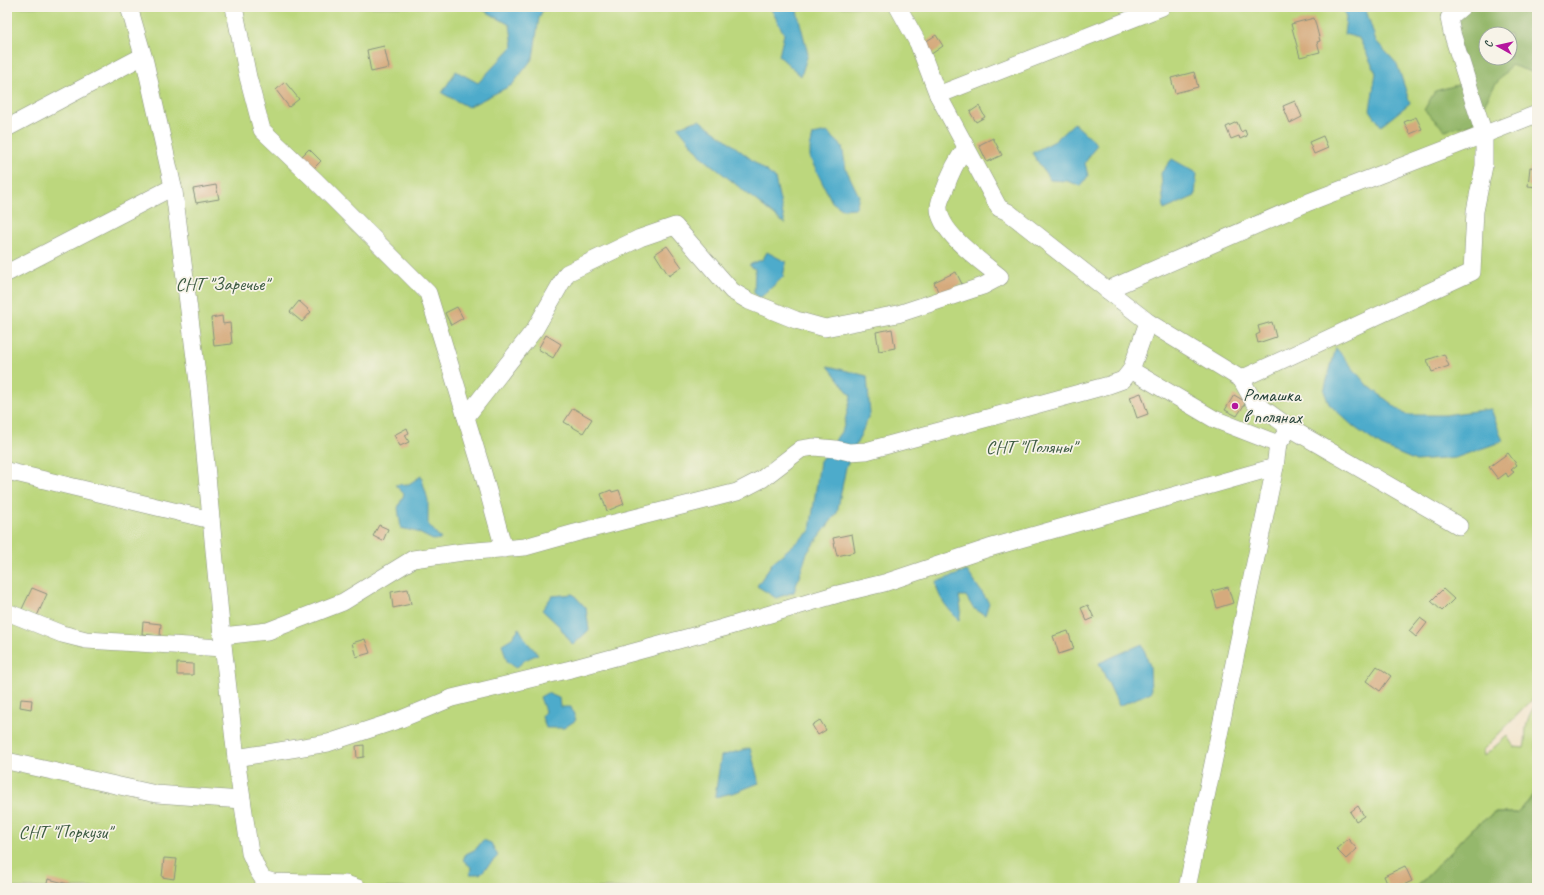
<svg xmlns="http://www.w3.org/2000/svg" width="1544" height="895" font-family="Caveat,sans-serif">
  <rect width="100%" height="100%" fill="#f7f3e8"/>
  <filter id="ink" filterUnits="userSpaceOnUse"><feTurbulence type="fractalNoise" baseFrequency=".025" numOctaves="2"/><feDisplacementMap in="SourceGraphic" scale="8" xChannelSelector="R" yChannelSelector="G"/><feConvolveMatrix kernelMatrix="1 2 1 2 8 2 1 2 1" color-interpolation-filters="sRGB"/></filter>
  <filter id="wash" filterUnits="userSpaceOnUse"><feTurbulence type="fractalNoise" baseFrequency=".012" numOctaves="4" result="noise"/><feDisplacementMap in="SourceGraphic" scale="16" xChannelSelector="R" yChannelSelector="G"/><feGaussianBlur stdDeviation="0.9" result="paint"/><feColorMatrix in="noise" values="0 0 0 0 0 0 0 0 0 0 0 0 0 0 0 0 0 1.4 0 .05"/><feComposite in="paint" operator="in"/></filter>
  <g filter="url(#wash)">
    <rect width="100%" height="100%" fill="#f2e2c7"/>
    <path fill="#bcd77d" stroke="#6e8a58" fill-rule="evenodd" d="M7,7H1537V693L1531,701L1483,750L1484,756L1507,736L1514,747L1524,748C1526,740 1525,736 1526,729C1527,719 1531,710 1537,703V788C1533,798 1524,806 1516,813H1494L1472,829L1416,888H7ZM1486,34H1510V58H1486Z"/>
    <g fill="#95b86c" stroke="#5a7a50" fill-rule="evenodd">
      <path d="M1453,7H1537V74L1511,65L1495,85L1473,124L1445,130L1424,110L1435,91L1461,84L1458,43ZM1486,34H1510V58H1486Z"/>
      <polygon points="1537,788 1537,888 1416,888 1472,829 1494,813 1516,813 1527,803"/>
    </g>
    <g fill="#4dabcb" stroke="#367480">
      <polygon points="478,7 544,7 539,18 533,58 512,85 468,107 442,93 456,71 478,83 513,46 510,25"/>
      <polygon points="770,7 796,7 808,54 801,76 779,56 784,34"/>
      <polygon points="1343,7 1365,7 1376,41 1397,64 1410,103 1381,126 1370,110 1376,73 1359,38 1344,34 1346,18"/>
      <polygon points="699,120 724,138 775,178 785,224 703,158 678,127"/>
      <polygon points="1074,123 1097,144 1085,163 1088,176 1081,186 1067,181 1050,180 1032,153 1055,141"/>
      <polygon points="827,132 842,146 846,169 859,196 856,208 842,209 832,202 810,158 810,148 813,135"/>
      <polygon points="1172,159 1197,173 1195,196 1164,210 1161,173"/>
      <polygon points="767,252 786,262 783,277 760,298 754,293 755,269 749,265 763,259"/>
      <polygon points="1336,348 1366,384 1406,415 1444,415 1491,409 1503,441 1455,458 1416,461 1381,446 1354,427 1329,404 1324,391"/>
      <polygon points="828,366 867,376 870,414 846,467 837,513 807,553 794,592 776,598 757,586 773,562 810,531 820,461 843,429 851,396"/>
      <polygon points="421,476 428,500 428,524 441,539 433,540 417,532 401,528 398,508 404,494 395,485 409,484"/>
      <path d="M967,571L989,603L985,615L973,608L966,596H959L961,609L959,621C949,609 937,598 936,582Z"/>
      <polygon points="573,594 586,608 589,630 573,645 559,626 542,610 552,596"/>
      <polygon points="519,628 527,642 538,654 525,660 516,668 507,661 502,644 512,638"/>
      <polygon points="1142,644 1150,666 1151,692 1119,706 1099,663"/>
      <polygon points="547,693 559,698 560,707 571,707 576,720 564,728 546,728 542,717 545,711 540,697"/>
      <polygon points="750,748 759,783 736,792 715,797 721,756"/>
      <polygon points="483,840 491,843 498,856 480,874 470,874 471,867 463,860 466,854 476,849"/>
    </g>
    <g id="blocks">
      <g fill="#d5aa7d">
        <polygon points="1314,18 1320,41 1317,42 1320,52 1300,57 1291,24"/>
        <polygon points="936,35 943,46 930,55 922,44"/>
        <polygon points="384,46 389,68 371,72 367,50"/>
        <polygon points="1194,72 1198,87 1175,93 1171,78"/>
        <polygon points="285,82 299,99 289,107 276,90"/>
        <polygon points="1295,101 1302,117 1290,123 1283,106"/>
        <polygon points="979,106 985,117 976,122 970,112"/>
        <polygon points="1416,117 1422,129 1410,134 1404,122"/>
        <polygon points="1237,122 1241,132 1245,130 1247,136 1240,139 1239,136 1231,139 1226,127"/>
        <polygon points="1323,136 1328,148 1314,154 1309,142"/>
        <polygon points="993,138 1002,155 987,162 979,145"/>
        <polygon points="309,149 321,161 309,173 297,161"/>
        <polygon points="1530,167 1537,168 1537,187 1528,186"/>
        <polygon points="216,185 219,199 196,203 193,189"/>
        <polygon points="667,246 682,267 669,276 655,254"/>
        <polygon points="956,272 962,284 939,294 934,282"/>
        <polygon points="299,301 311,312 302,322 290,312"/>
        <polygon points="457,307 463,318 451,325 445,313"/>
        <polygon points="222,316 223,324 230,323 232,344 214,346 211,318"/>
        <polygon points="1272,322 1276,337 1258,343 1256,335 1260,333 1258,326"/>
        <polygon points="892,329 895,348 879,351 876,332"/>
        <polygon points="546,335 561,344 553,358 538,349"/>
        <polygon points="1444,354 1449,366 1432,372 1427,360"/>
        <polygon points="1141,393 1148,414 1137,418 1130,397"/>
        <polygon points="1234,395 1246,402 1237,416 1225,410"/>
        <polygon points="573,408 592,419 583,433 564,422"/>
        <polygon points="407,428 409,433 405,435 409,442 400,446 394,435"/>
        <polygon points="1508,453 1517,465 1511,470 1514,472 1508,477 1506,473 1498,479 1489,467"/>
        <polygon points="611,490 612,492 619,490 624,504 607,511 601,494"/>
        <polygon points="379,525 388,529 383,541 373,536"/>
        <polygon points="852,534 855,552 837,556 833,538"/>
        <polygon points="1228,587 1233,603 1217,608 1212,591"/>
        <polygon points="32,588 47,594 37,616 22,609"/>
        <polygon points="408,589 411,604 393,608 391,592"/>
        <polygon points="1443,589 1454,599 1442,611 1431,601"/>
        <polygon points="1088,605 1094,618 1087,621 1081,608"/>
        <polygon points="1420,618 1427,623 1416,637 1409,631"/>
        <polygon points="143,622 161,624 160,636 142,634"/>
        <polygon points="1068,631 1074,649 1059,654 1053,636"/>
        <polygon points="365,639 370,653 356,657 352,643"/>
        <polygon points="177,663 193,664 193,675 177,675"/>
        <polygon points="1377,666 1391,676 1380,691 1366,681"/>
        <polygon points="21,699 32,700 31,709 20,707"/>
        <polygon points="820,720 826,730 818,735 812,725"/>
        <polygon points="364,745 364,757 357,758 356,746"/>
        <polygon points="1358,806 1364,816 1356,821 1350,812"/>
        <polygon points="1348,839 1357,849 1346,859 1336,849"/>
        <polygon points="164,858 177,859 174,879 162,877"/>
        <polygon points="1405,866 1412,881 1397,888 1389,888 1384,876"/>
        <polygon points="48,879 73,885 72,888 46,888"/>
      </g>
    </g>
  </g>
  <g filter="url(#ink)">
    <use href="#blocks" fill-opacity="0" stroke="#88907e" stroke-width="1"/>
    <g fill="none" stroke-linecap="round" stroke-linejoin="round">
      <g stroke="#88907e" stroke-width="18">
        <g id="minor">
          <polyline points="129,7 145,62 174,191 199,390 222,636 236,758 250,853 258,871 263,879 273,882 346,884 358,888"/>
          <polyline points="234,7 248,77 262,130 316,181 428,293 483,473 504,549"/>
          <polyline points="898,7 918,43 938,95 999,208 1008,212 1148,322 1241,379 1254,402 1290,428 1459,526"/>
          <polyline points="938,95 1162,7"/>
          <polyline points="7,128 143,56"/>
          <polyline points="7,273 173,187"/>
          <polyline points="1107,290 1309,202 1537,114"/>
          <polyline points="1131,370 1214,419 1278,444"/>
          <polyline points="1241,379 1472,272 1475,211 1484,166 1484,134 1452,33 1449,18 1462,7"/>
          <path d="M466,417L535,329L567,273L640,238L675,226L732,291L749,301L796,320L825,328L898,314L983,286L1000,277C982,262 938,232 939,207C939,201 943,194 945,189C950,174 956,161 966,148"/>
          <polyline points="7,471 211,520"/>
          <polyline points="7,612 62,634 86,640 223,648"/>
          <polyline points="222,636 268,631 343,602 413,559 463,552 525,547 575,533 737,492 762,479 801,449 814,447 836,449 849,452 866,451 1109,385 1123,380 1131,370 1148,322"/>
          <polyline points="236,758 328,743 401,719 452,698 571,669 723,628 838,594 884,583 989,548 1275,467"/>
          <polyline points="7,761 156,794 242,800"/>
          <polyline points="1187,888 1275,467 1278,444 1290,428"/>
        </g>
      </g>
      <use href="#minor" stroke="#fff" stroke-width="17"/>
    </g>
  </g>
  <circle fill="#b5179e" stroke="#f7f3e8" stroke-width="1.5" cx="1235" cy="406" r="4"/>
  <g text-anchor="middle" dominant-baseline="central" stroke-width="3.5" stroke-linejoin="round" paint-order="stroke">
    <g font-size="19" fill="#3e5c43" stroke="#f7f3e8">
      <text x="222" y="284">СНТ "Заречье"</text>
      <text x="1031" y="447">СНТ "Поляны"</text>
      <text x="65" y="832">СНТ "Поркузи"</text>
    </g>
    <g font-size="19" fill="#1f3d34" stroke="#f7f3e8" text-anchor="start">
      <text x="1243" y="395">Ромашка<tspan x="1243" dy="22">в полянах</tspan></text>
    </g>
  </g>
  <rect width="1544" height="895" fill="none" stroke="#f7f3e8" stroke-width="24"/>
  <g transform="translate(1498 46) rotate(278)"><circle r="19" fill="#f7f3e8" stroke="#a1aaa0"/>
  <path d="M0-3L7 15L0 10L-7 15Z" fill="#b5179e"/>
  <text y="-6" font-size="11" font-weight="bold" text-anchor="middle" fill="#1f3d34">С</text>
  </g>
</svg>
